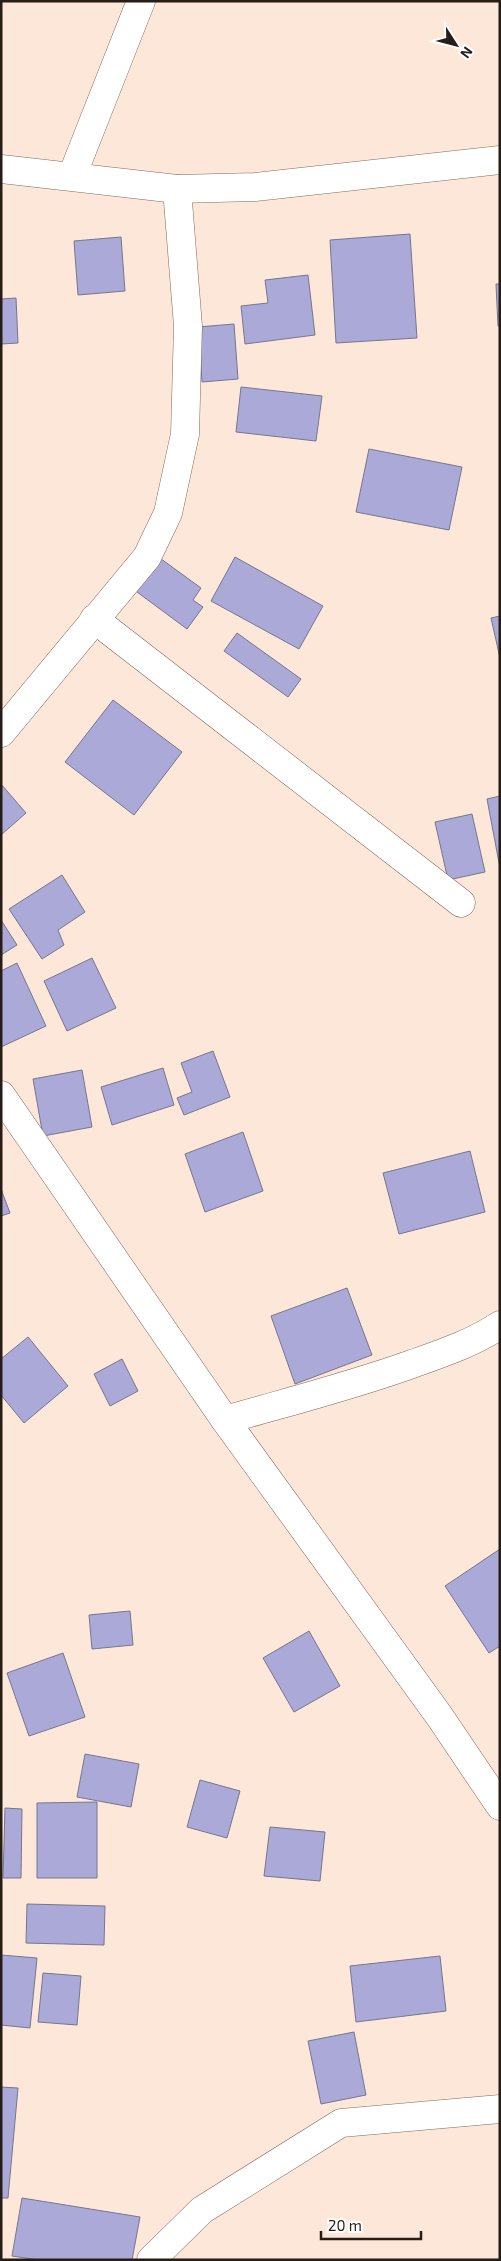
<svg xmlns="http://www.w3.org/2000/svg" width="501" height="2261" font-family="'Exo 2',sans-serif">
  <rect width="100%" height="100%" fill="#fce7d9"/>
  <g fill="#aba9d8" stroke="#76768e">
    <polygon points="410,234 417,338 336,343 330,240"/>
    <polygon points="121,237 125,291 78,295 74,241"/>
    <polygon points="308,275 315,335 245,344 241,306 268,303 265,280"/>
    <polygon points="496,284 500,284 500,326 498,326"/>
    <polygon points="16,298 18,343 1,344 1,299"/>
    <polygon points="234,324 238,379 202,382 198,327"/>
    <polygon points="241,387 322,396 316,441 236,432"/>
    <polygon points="369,449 462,467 449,530 356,512"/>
    <polygon points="157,556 201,588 193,600 203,607 187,629 133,589"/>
    <polygon points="235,557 323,606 299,649 211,601"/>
    <polygon points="500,616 500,658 491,618"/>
    <polygon points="237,633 301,679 288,697 224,651"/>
    <polygon points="113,700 182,752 134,815 65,762"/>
    <polygon points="1,784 26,813 1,835"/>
    <polygon points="500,796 500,868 487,799"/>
    <polygon points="472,814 485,872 448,880 435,822"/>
    <polygon points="62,875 85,912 58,930 64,945 42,959 9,909"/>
    <polygon points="1,920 17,945 1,955"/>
    <polygon points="92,958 116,1008 67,1031 44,981"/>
    <polygon points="17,963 46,1026 1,1047 1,971"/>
    <polygon points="213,1051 230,1097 184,1115 177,1098 192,1092 181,1063"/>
    <polygon points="163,1068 174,1105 112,1125 101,1087"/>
    <polygon points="82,1070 92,1127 43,1136 33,1079"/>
    <polygon points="243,1132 263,1191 205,1212 185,1154"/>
    <polygon points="470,1151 485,1212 399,1234 383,1173"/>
    <polygon points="1,1189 10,1213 1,1216"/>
    <polygon points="347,1288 372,1355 295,1384 271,1316"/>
    <polygon points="28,1337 68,1386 24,1423 1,1395 1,1359"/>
    <polygon points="122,1359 138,1391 110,1406 94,1374"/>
    <polygon points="500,1549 500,1646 489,1653 445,1586"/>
    <polygon points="130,1611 133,1645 92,1649 89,1615"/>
    <polygon points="309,1631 340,1686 294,1712 263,1658"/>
    <polygon points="63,1653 85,1717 29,1736 7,1673"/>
    <polygon points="85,1754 139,1764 131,1807 77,1797"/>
    <polygon points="200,1780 240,1791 227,1838 187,1827"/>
    <polygon points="97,1802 97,1878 37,1878 37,1803"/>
    <polygon points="5,1808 22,1809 21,1878 3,1878"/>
    <polygon points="270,1827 325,1832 320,1881 264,1876"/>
    <polygon points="27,1904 105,1906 104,1945 26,1943"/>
    <polygon points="1,1955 37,1958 30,2028 1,2025"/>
    <polygon points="440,1956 446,2011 356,2022 350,1966"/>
    <polygon points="43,1973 81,1976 77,2025 38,2022"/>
    <polygon points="354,2032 366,2095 321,2104 308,2041"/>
    <polygon points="1,2087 18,2088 8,2198 1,2198"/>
    <polygon points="22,2198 140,2217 132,2260 38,2260 12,2256"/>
  </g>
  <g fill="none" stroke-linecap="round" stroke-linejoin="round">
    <g stroke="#816a5b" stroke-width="29">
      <g id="minor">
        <polyline points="1,169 177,189 255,187 500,160"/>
        <polyline points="72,176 141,1"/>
        <polyline points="94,619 461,903"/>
        <polyline points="1,733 147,557 168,513 185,434 188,326 177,189"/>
        <polyline points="1,1095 225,1420 440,1717 500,1806"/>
        <path d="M225,1420C288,1402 351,1386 412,1364C443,1353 473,1343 500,1325"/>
        <polyline points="151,2260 202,2210 341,2123 500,2109"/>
      </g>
    </g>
    <use href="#minor" stroke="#fff" stroke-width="28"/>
  </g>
  <rect width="501" height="2261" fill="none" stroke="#261d16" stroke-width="5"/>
  <g transform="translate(456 45) rotate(126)" stroke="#ffffff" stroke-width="4" paint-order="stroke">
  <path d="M0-4L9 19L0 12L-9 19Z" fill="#261d16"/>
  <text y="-8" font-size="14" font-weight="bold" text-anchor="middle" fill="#261d16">N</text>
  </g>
  <path d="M321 2231v8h100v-8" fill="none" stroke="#261d16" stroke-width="2.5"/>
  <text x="328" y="2231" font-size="15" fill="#261d16" stroke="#ffffff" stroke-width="4" paint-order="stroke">20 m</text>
</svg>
